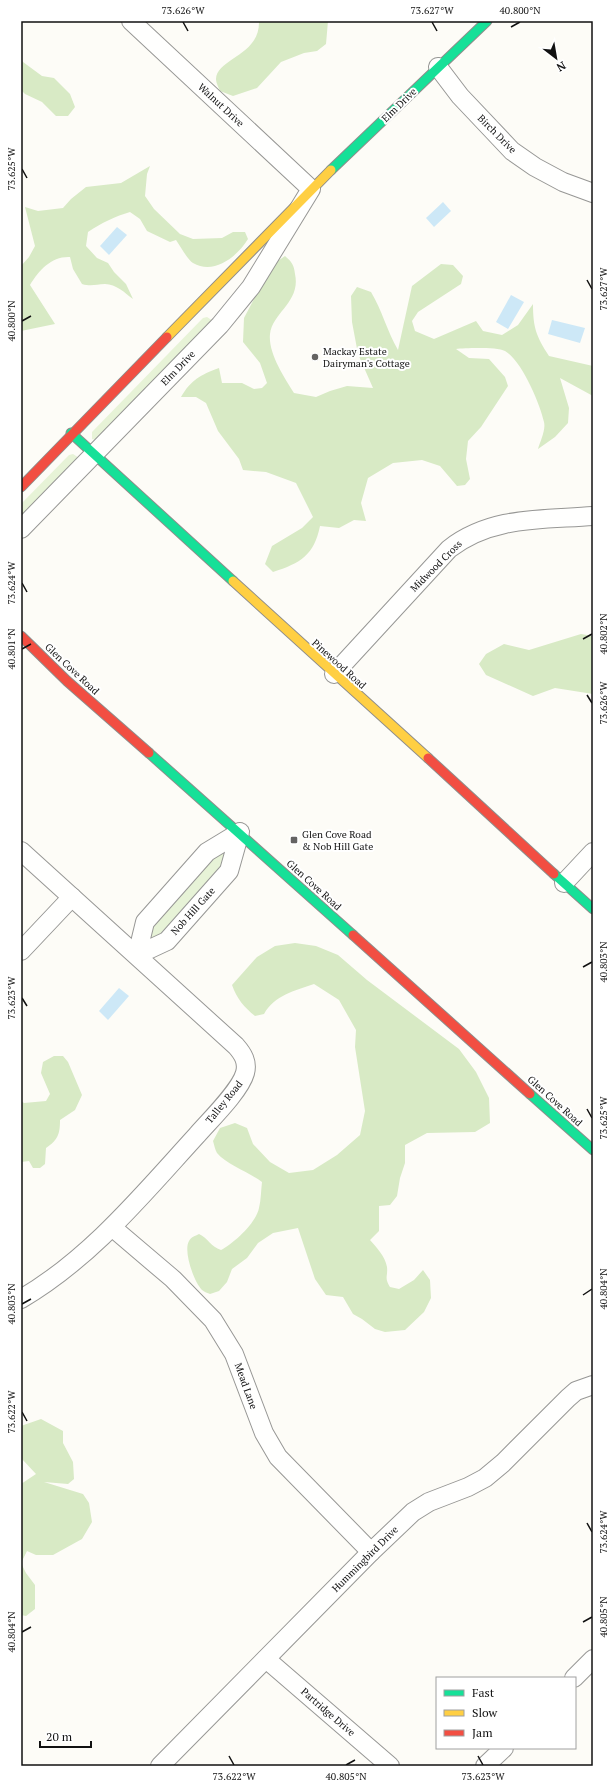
<svg xmlns="http://www.w3.org/2000/svg" width="614" height="1787" font-family="'PT Serif',serif">
  <rect width="100%" height="100%" fill="#fdfcf7"/>
  <g fill="#e7f3d7">
    <polygon points="207,317 213,321 95,440 92,439 92,432 203,318"/>
    <polygon points="73,454 79,458 21,520 21,504 69,455"/>
    <polygon points="240,832 229,871 167,941 137,955 145,922"/>
  </g>
  <g fill="#d8eac5">
    <path d="M259,21H328L326,44L317,51L304,53L281,62L257,88L233,96L220,91C219,88 216,83 216,79C217,58 260,56 259,21Z"/>
    <polygon points="21,59 23,62 42,76 54,78 70,94 75,107 68,116 56,116 42,102 25,94 21,90"/>
    <path d="M150,166L147,174L145,196L154,209L180,234L193,239L222,238L233,232H245L248,239C237,257 214,275 193,263C187,259 181,247 176,240L170,242L147,231L140,219L130,212C116,216 101,223 88,232L86,246L97,258L108,263L114,272L126,284L133,299C125,293 116,284 105,284C96,284 92,287 82,284L73,269L70,257C52,256 39,270 30,285L55,324L21,331V266L29,257L35,246L25,207L38,211L63,208L71,199L86,187L121,183Z"/>
    <path d="M285,256C292,262 294,265 295,274C301,302 273,312 270,334C268,353 284,377 294,393L316,397L330,391L347,386L373,388L358,354L352,322L351,296L357,287L371,292C382,310 387,331 398,350L412,286L441,264L453,265L463,276L461,284L418,312L412,321L415,331L434,339L476,321L483,331L502,335L518,325L533,304C533,327 536,336 549,356L593,366V396L560,378L569,408L568,423L555,437L538,449C540,442 546,430 544,422C540,404 522,361 505,351C497,347 466,348 456,349L469,358L489,359L505,377L508,386L481,427L468,441L466,459L470,479L465,485L457,486L440,466L422,460L393,463L368,478L361,503L366,521L354,520L339,528L320,526C314,555 301,563 273,572L265,564L272,546L302,528L313,517L296,483L266,472L243,470L239,459L218,431L206,403L196,397H181C191,380 200,375 219,368L222,383H242L254,389L262,388L267,383L260,363L243,342L244,318L272,265Z"/>
    <polygon points="581,634 593,636 593,694 555,688 533,696 486,675 479,664 486,654 504,644 529,650"/>
    <path d="M295,943L316,946L338,955L367,980L459,1049L476,1072L489,1098L490,1123L475,1132L427,1133L405,1145V1163L400,1178L397,1196L390,1205L379,1206V1231L370,1240C377,1248 385,1256 387,1267C388,1277 384,1277 390,1287L399,1289L414,1280L423,1270L430,1280L431,1298L424,1312L405,1330L385,1332L375,1329L362,1319L353,1314L343,1297L326,1295L315,1279L298,1228L273,1233L258,1243L247,1258L232,1269L227,1282L219,1291L210,1294C208,1293 204,1292 202,1290C194,1282 183,1251 189,1241C191,1237 195,1236 199,1234C208,1238 211,1247 221,1250C234,1243 256,1223 259,1208C261,1200 261,1190 262,1182C249,1172 227,1165 217,1153C215,1150 214,1144 213,1141L220,1128L235,1123L247,1128L253,1144L270,1162L289,1173L313,1170L337,1155L360,1135L365,1111L355,1047L356,1030L339,1000L314,984C294,991 275,995 264,1014L255,1016C244,1007 237,999 232,985L257,957L275,946Z"/>
    <path d="M54,1056H63L68,1062L82,1095L75,1110L60,1120C60,1134 58,1140 46,1148L45,1164L40,1168H33L29,1161L21,1162V1101L24,1103L46,1101L50,1094L41,1073L43,1062Z"/>
    <polygon points="41,1419 63,1431 63,1443 73,1462 74,1479 68,1484 44,1482 83,1494 89,1503 92,1522 82,1539 53,1555 36,1555 27,1551 21,1563 26,1573 35,1585 35,1609 26,1616 21,1615 21,1484 36,1474 22,1459 21,1426"/>
  </g>
  <g fill="#cde8f7">
    <polygon points="443,202 451,211 434,227 426,218"/>
    <polygon points="117,227 127,235 109,255 100,246"/>
    <polygon points="511,295 524,302 508,329 496,322"/>
    <polygon points="552,320 585,328 580,343 548,334"/>
    <polygon points="119,988 129,996 108,1020 99,1011"/>
  </g>
  <g fill="none" stroke-linecap="round" stroke-linejoin="round">
    <g stroke="#979795" stroke-width="20">
      <g id="street">
        <polyline points="438,67 460,96 512,151 535,167 563,182 593,193"/>
        <polyline points="21,529 220,325 251,287 311,189 131,21"/>
        <path d="M334,674L449,549C491,516 542,520 593,516"/>
        <polygon points="240,832 229,871 167,941 137,955 145,922 207,852"/>
        <path d="M21,851L236,1046C243,1054 248,1062 245,1073C240,1091 210,1120 197,1135C143,1194 91,1258 21,1299"/>
        <polyline points="564,883 593,852"/>
        <polyline points="21,951 72,897"/>
        <polyline points="113,1228 173,1279 213,1320 234,1354 264,1433 278,1457 371,1552"/>
        <polyline points="266,1659 390,1766"/>
        <polyline points="574,1678 593,1659"/>
        <polyline points="160,1766 371,1552 413,1512 429,1502 468,1487 485,1478 503,1463 568,1398 576,1391 593,1385"/>
        <polyline points="485,1766 504,1748"/>
      </g>
    </g>
    <g stroke="#8e8d8b" stroke-width="11">
      <g id="fast">
        <polyline points="331,170 487,21"/>
        <polyline points="71,433 233,581"/>
        <polyline points="149,753 353,935"/>
        <polyline points="554,874 593,909"/>
        <polyline points="530,1094 593,1150"/>
      </g>
    </g>
    <g stroke="#8e8d8b" stroke-width="11">
      <g id="slow">
        <polyline points="167,337 331,170"/>
        <polyline points="233,581 428,758"/>
      </g>
    </g>
    <g stroke="#8e8d8b" stroke-width="11">
      <g id="jam">
        <polyline points="21,487 167,337"/>
        <polyline points="21,636 67,681 149,753"/>
        <polyline points="428,758 554,874"/>
        <polyline points="353,935 530,1094"/>
      </g>
    </g>
    <use href="#street" stroke="#fffffe" stroke-width="18"/>
    <use href="#fast" stroke="#16e098" stroke-width="9"/>
    <use href="#slow" stroke="#ffcf43" stroke-width="9"/>
    <use href="#jam" stroke="#f24e42" stroke-width="9"/>
  </g>
  <path fill="none" stroke="#111" stroke-width="1.5" d="M183,22L188,31M432,22L437,31M511,27L520,22M22,169L27,178M587,280L592,289M22,321L31,316M22,583L27,592M583,639L592,634M22,649L31,644M587,695L592,703M583,967L592,962M22,998L27,1006M587,1109L592,1118M583,1295L592,1289M22,1304L31,1299M22,1412L27,1421M587,1523L592,1532M583,1622L592,1617M22,1632L31,1627M229,1756L234,1765M478,1756L483,1765M346,1765L355,1760"/>
  <g fill="#646362" stroke="#fff" stroke-width="1.5">
    <circle cx="315" cy="357" r="4"/>
    <rect x="290" y="836" width="8" height="8" rx="2"/>
  </g>
  <g text-anchor="middle" dominant-baseline="central" stroke-width="4" stroke-linejoin="round" paint-order="stroke">
    <g font-size="10" fill="#111" stroke="#fff">
      <text transform="translate(221 105) rotate(43)">Walnut Drive</text>
      <text transform="translate(399 105) rotate(-44)">Elm Drive</text>
      <text transform="translate(497 134) rotate(45)">Birch Drive</text>
      <text transform="translate(178 368) rotate(-46)">Elm Drive</text>
      <text transform="translate(436 566) rotate(-45)">Midwood Cross</text>
      <text transform="translate(339 664) rotate(42)">Pinewood Road</text>
      <text transform="translate(72 669) rotate(43)">Glen Cove Road</text>
      <text transform="translate(314 885) rotate(42)">Glen Cove Road</text>
      <text transform="translate(193 911) rotate(-48)">Nob Hill Gate</text>
      <text transform="translate(555 1101) rotate(42)">Glen Cove Road</text>
      <text transform="translate(224 1102) rotate(-51)">Talley Road</text>
      <text transform="translate(246 1386) rotate(70)">Mead Lane</text>
      <text transform="translate(365 1559) rotate(-45)">Hummingbird Drive</text>
      <text transform="translate(328 1712) rotate(41)">Partridge Drive</text>
    </g>
    <g font-size="10" fill="#111" stroke="#fff" text-anchor="start">
      <text x="323" y="351">Mackay Estate<tspan x="323" dy="12">Dairyman's Cottage</tspan></text>
      <text x="302" y="834">Glen Cove Road<tspan x="302" dy="12">&amp; Nob Hill Gate</tspan></text>
    </g>
  </g>
  <rect width="614" height="1787" fill="none" stroke="#ffffff" stroke-width="44"/>
  <rect x="436" y="1677" width="140" height="72" fill="#ffffff" stroke="#a0a0a0"/>
  <rect x="444" y="1690" width="20" height="6" fill="#16e098" stroke="#a0a0a0"/>
  <text x="472" y="1697" font-size="12" fill="#111111">Fast</text>
  <rect x="444" y="1710" width="20" height="6" fill="#ffcf43" stroke="#a0a0a0"/>
  <text x="472" y="1717" font-size="12" fill="#111111">Slow</text>
  <rect x="444" y="1730" width="20" height="6" fill="#f24e42" stroke="#a0a0a0"/>
  <text x="472" y="1737" font-size="12" fill="#111111">Jam</text>
  <g transform="translate(556 58) rotate(149)" stroke="#ffffff" stroke-width="3" paint-order="stroke">
  <path d="M0-3L7 15L0 10L-7 15Z" fill="#111111"/>
  <text y="-6" font-size="11" font-weight="bold" text-anchor="middle" fill="#111111">N</text>
  </g>
  <path d="M40 1741v6h51v-6" fill="none" stroke="#111111" stroke-width="2"/>
  <text x="46" y="1741" font-size="12" fill="#111111" stroke="#ffffff" stroke-width="3" paint-order="stroke">20 m</text>
  <rect x="22" y="22" width="570" height="1743" fill="none" stroke="#111" stroke-width="1.5"/>
  <g font-size="10" text-anchor="middle" fill="#111">
    <text x="183" y="14">73.626°W</text>
    <text x="432" y="14">73.627°W</text>
    <text x="520" y="14">40.800°N</text>
    <text transform="translate(11 169) rotate(-90)" y="4">73.625°W</text>
    <text transform="translate(603 289) rotate(-90)" y="4">73.627°W</text>
    <text transform="translate(11 321) rotate(-90)" y="4">40.800°N</text>
    <text transform="translate(11 583) rotate(-90)" y="4">73.624°W</text>
    <text transform="translate(603 634) rotate(-90)" y="4">40.802°N</text>
    <text transform="translate(11 649) rotate(-90)" y="4">40.801°N</text>
    <text transform="translate(603 703) rotate(-90)" y="4">73.626°W</text>
    <text transform="translate(603 962) rotate(-90)" y="4">40.803°N</text>
    <text transform="translate(11 998) rotate(-90)" y="4">73.623°W</text>
    <text transform="translate(603 1118) rotate(-90)" y="4">73.625°W</text>
    <text transform="translate(603 1289) rotate(-90)" y="4">40.804°N</text>
    <text transform="translate(11 1304) rotate(-90)" y="4">40.803°N</text>
    <text transform="translate(11 1412) rotate(-90)" y="4">73.622°W</text>
    <text transform="translate(603 1532) rotate(-90)" y="4">73.624°W</text>
    <text transform="translate(603 1617) rotate(-90)" y="4">40.805°N</text>
    <text transform="translate(11 1632) rotate(-90)" y="4">40.804°N</text>
    <text x="234" y="1780">73.622°W</text>
    <text x="346" y="1780">40.805°N</text>
    <text x="483" y="1780">73.623°W</text>
  </g>
</svg>
